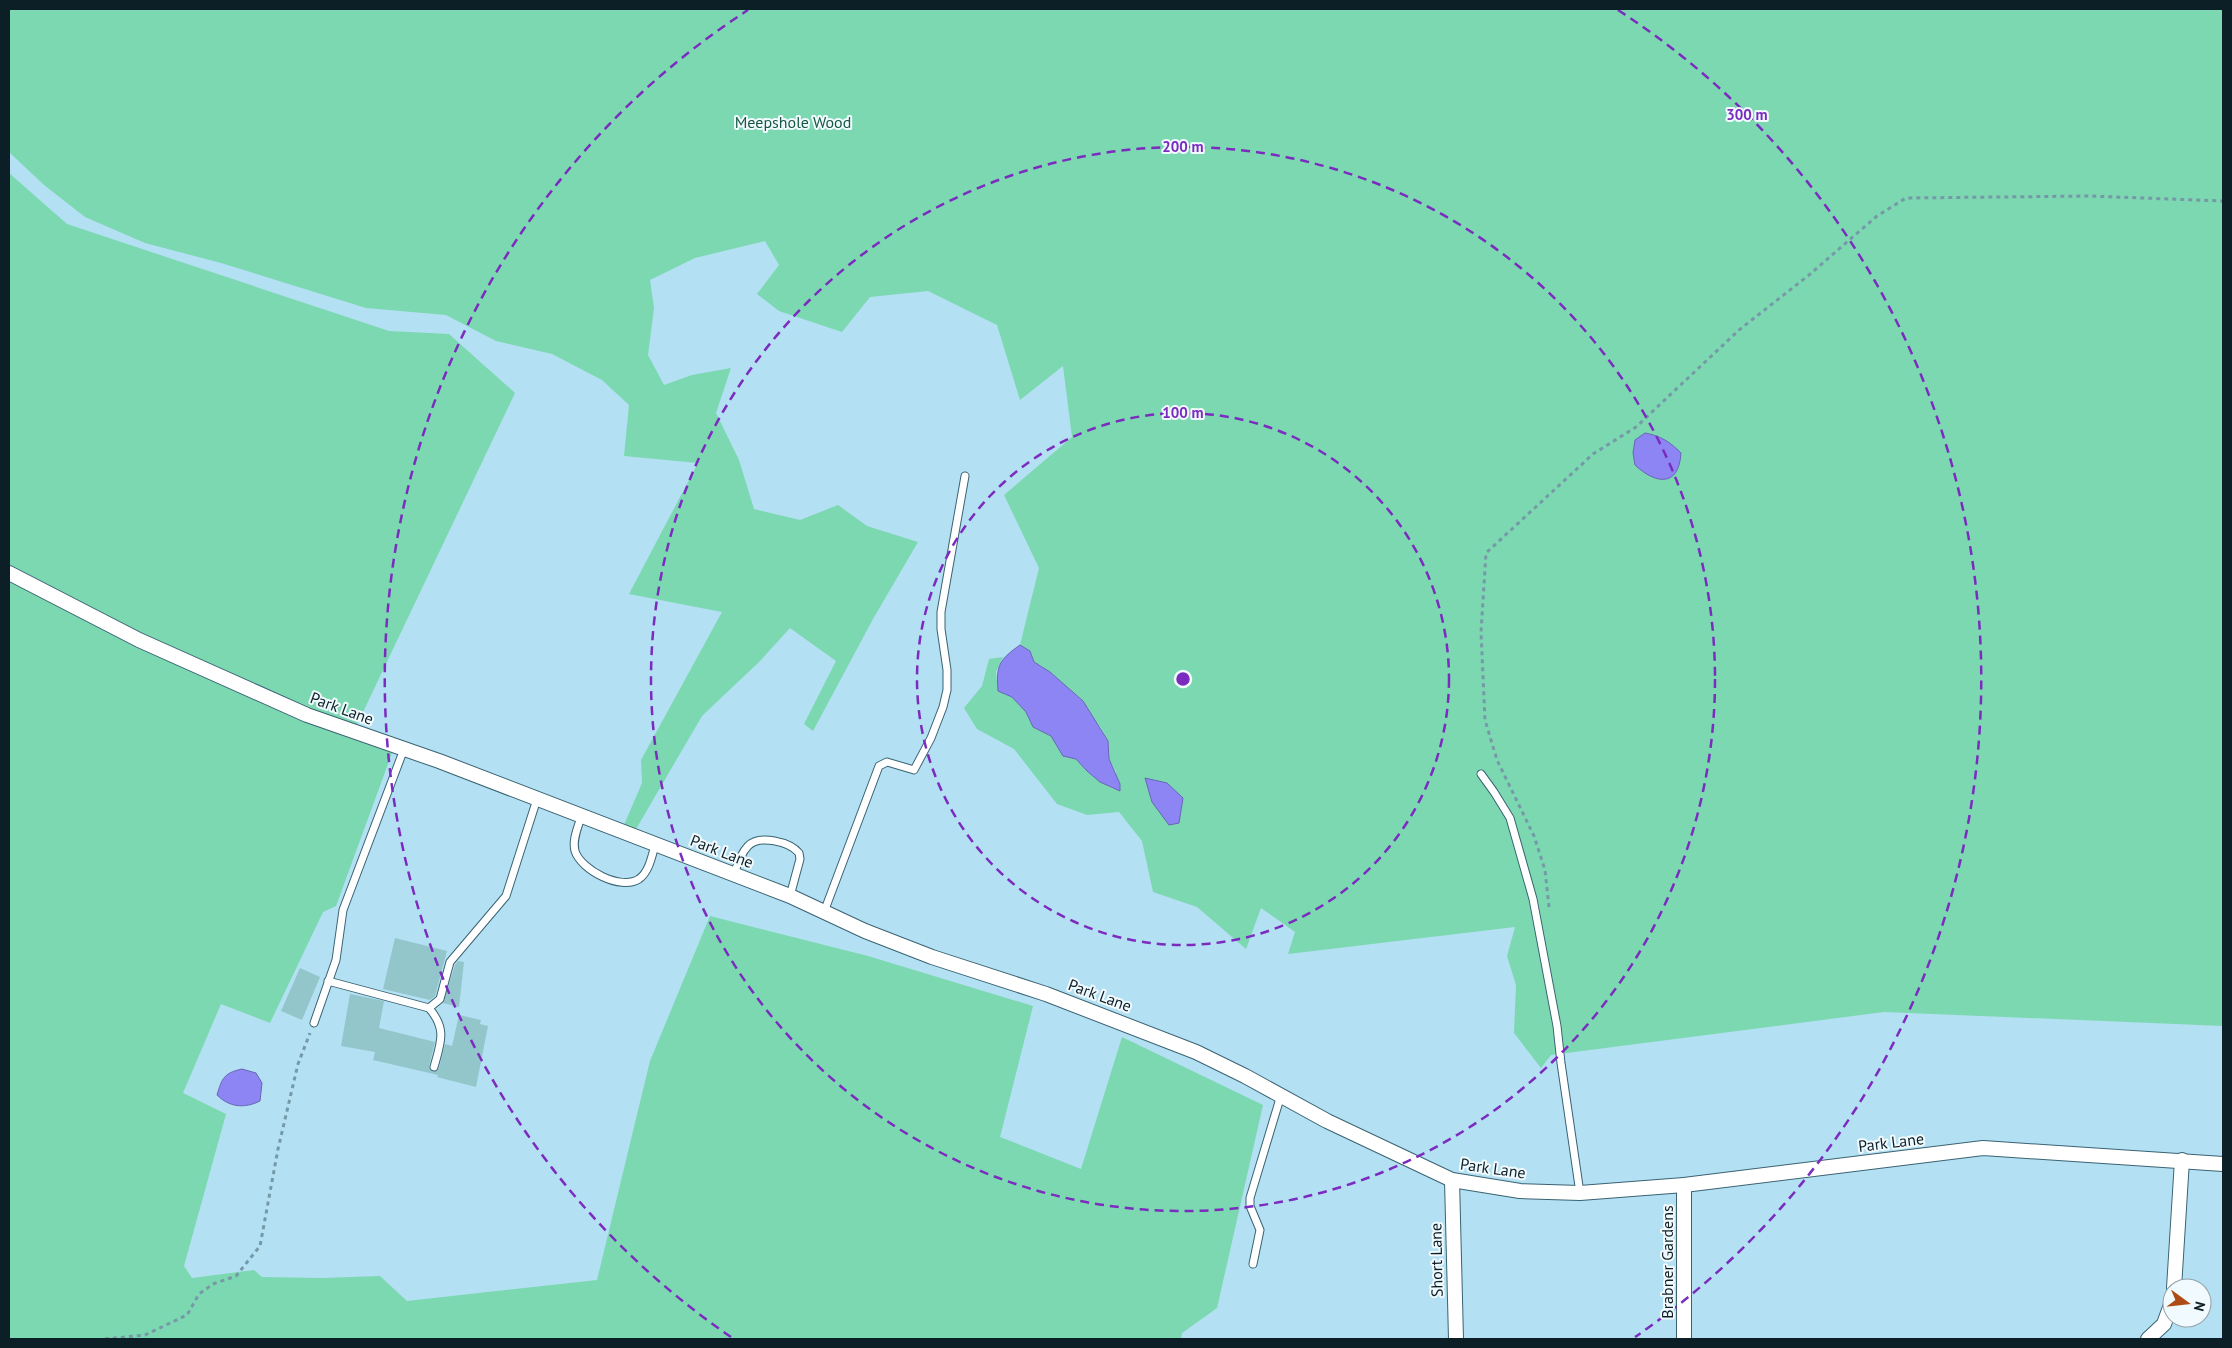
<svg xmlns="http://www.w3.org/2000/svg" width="2232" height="1348" font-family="'PT Sans',sans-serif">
  <rect width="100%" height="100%" fill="#b3e0f2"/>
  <g fill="#7cd8b1">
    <polygon points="9,9 2223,9 2223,1026 1884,1012 1551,1055 1541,1068 1514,1033 1516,985 1507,956 1515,927 1288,954 1295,932 1261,908 1246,949 1197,907 1153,892 1142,841 1119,812 1087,815 1057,804 1014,749 977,729 964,708 982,686 989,659 1003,657 996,672 998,691 1012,697 1026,712 1033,727 1051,735 1063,756 1076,759 1087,771 1113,789 1116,772 1109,759 1108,741 1101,728 1089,714 1083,701 1050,672 1034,662 1030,651 1020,645 1039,568 1004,495 1072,437 1063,366 1020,400 997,325 928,291 870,297 842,332 779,311 757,294 779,265 765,241 695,258 650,280 654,308 648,355 664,385 692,375 731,368 716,413 739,460 754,509 800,520 838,505 867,526 918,542 873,619 813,731 804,724 836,661 790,628 759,662 702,716 632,836 621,832 642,783 641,760 722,612 629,594 698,463 624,456 629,405 602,380 552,354 496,341 446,315 366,308 221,263 145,243 85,217 44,185 9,152"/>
    <polygon points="9,173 67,224 389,331 449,334 515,393 354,731 402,754 392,753 336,906 323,912 270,1023 221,1004 183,1093 226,1114 184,1266 192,1278 254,1270 262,1277 323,1278 380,1276 407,1301 597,1280 650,1061 710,916 868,956 1033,1006 1000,1137 1081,1169 1122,1037 1263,1105 1217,1308 1182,1333 1181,1339 9,1339"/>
  </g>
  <g fill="#8e85f4" stroke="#6766b6">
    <path d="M1645,433C1661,436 1670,442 1681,453C1679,488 1655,484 1635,465L1633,453L1635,440Z"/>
    <path d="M1020,645L1030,651L1034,662L1050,672L1083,701L1108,741L1109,759L1120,784V791L1100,782L1087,771L1076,759L1063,756L1051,736L1033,727L1026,712L1012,697L998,691C996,665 999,660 1020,645Z"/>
    <polygon points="1145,778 1167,783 1183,798 1179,823 1169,825 1152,802"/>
    <path d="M242,1069L256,1073L262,1083L260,1101C244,1109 229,1107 217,1095C222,1078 224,1073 242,1069Z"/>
  </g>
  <g fill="#93c6cb">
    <polygon points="395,938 447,951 435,996 430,1000 383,989"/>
    <polygon points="458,961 464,962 459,1007 443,1003 455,965"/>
    <polygon points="300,968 320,977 302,1020 281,1011"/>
    <polygon points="350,994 384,1001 379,1028 435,1042 429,1066 433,1072 439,1068 445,1044 452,1046 459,1015 481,1020 480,1024 488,1026 476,1087 437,1077 438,1075 373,1060 375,1052 341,1046"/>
  </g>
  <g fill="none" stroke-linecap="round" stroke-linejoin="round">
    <g stroke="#3a6373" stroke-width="9">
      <g id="service">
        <polyline points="1481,774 1494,792 1510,818 1533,899 1557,1026 1561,1063 1580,1193"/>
        <path d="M581,817C578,827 572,840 575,851C581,870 621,891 639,879C649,872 652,856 655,845"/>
        <path d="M734,874C737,865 741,853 748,846C759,834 790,842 799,853L800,859L790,896"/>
        <polyline points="824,912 879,766 887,762 914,770 931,738 943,707 947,690 947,670 941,629 941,612 965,476"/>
        <polyline points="328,981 429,1008 440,999 450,962 506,896 537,799"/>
        <path d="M429,1008C447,1029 441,1042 434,1067"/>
        <polyline points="314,1023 336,960 343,910 404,749"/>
        <polyline points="1253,1264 1260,1230 1250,1206 1250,1198 1281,1095"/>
      </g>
    </g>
    <g stroke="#3a6373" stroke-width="16">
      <g id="minor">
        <polyline points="9,573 139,640 307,715 439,761 790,896 865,931 932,957 1046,994 1196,1052 1245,1076 1327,1121 1452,1180 1520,1191 1580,1193 1684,1185 1983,1148 2223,1164"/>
        <polyline points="1452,1180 1456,1339"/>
        <polyline points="2174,1288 2182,1160"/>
        <polyline points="1684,1339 1684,1185"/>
        <polyline points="2148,1339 2164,1324 2172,1302"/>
      </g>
    </g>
    <g stroke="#7699a7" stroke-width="3" stroke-dasharray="4 4" stroke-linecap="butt">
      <polyline points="1549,907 1545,870 1534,836 1497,760 1485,720 1481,632 1486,553 1593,454 1636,427 1739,330 1809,275 1877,216 1906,198 2090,196 2223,201"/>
      <polyline points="105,1339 145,1335 187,1315 199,1294 213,1284 236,1276 260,1246 278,1149 298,1064 310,1033"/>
    </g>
    <use href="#service" stroke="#fff" stroke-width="7"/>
    <use href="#minor" stroke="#fff" stroke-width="14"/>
  </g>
  <g fill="none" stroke="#7b2cbf" stroke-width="2.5" stroke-dasharray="9 6">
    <circle cx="1183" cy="679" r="266"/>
    <circle cx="1183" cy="679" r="532"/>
    <path d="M731 1337A798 798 0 0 1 748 10M1618 10A798 798 0 0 1 1635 1337"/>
  </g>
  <g text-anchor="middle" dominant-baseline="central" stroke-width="4" stroke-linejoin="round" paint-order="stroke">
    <g font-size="16" fill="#165840" stroke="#f1fafe">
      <text x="793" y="122">Meepshole Wood</text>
    </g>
    <g font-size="16" fill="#0d1f26" stroke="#f1fafe">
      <text transform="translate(342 708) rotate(20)">Park Lane</text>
      <text transform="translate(722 851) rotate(21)">Park Lane</text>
      <text transform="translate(1100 995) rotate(20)">Park Lane</text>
      <text transform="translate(1891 1142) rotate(-7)">Park Lane</text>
      <text transform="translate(1493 1168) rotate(8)">Park Lane</text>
      <text transform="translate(1436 1260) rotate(-91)">Short Lane</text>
      <text transform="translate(1667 1262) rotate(-90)">Brabner Gardens</text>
    </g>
  </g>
  <circle cx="1183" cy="679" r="8" fill="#7b2cbf" stroke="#f1fafe" stroke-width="2.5"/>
  <g font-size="15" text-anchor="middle" font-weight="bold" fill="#7b2cbf" stroke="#f1fafe" stroke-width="4" stroke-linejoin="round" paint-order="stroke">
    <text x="1747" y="120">300 m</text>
    <text x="1183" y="152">200 m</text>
    <text x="1183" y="418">100 m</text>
  </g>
  <rect width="2232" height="1348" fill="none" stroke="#0d1f26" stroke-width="20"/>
  <g transform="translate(2187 1303) rotate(105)"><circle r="24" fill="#f1fafe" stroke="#96a2a8"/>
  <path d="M0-4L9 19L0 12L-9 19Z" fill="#af4c15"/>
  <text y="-8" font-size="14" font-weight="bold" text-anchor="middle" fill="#0d1f26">N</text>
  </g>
</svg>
